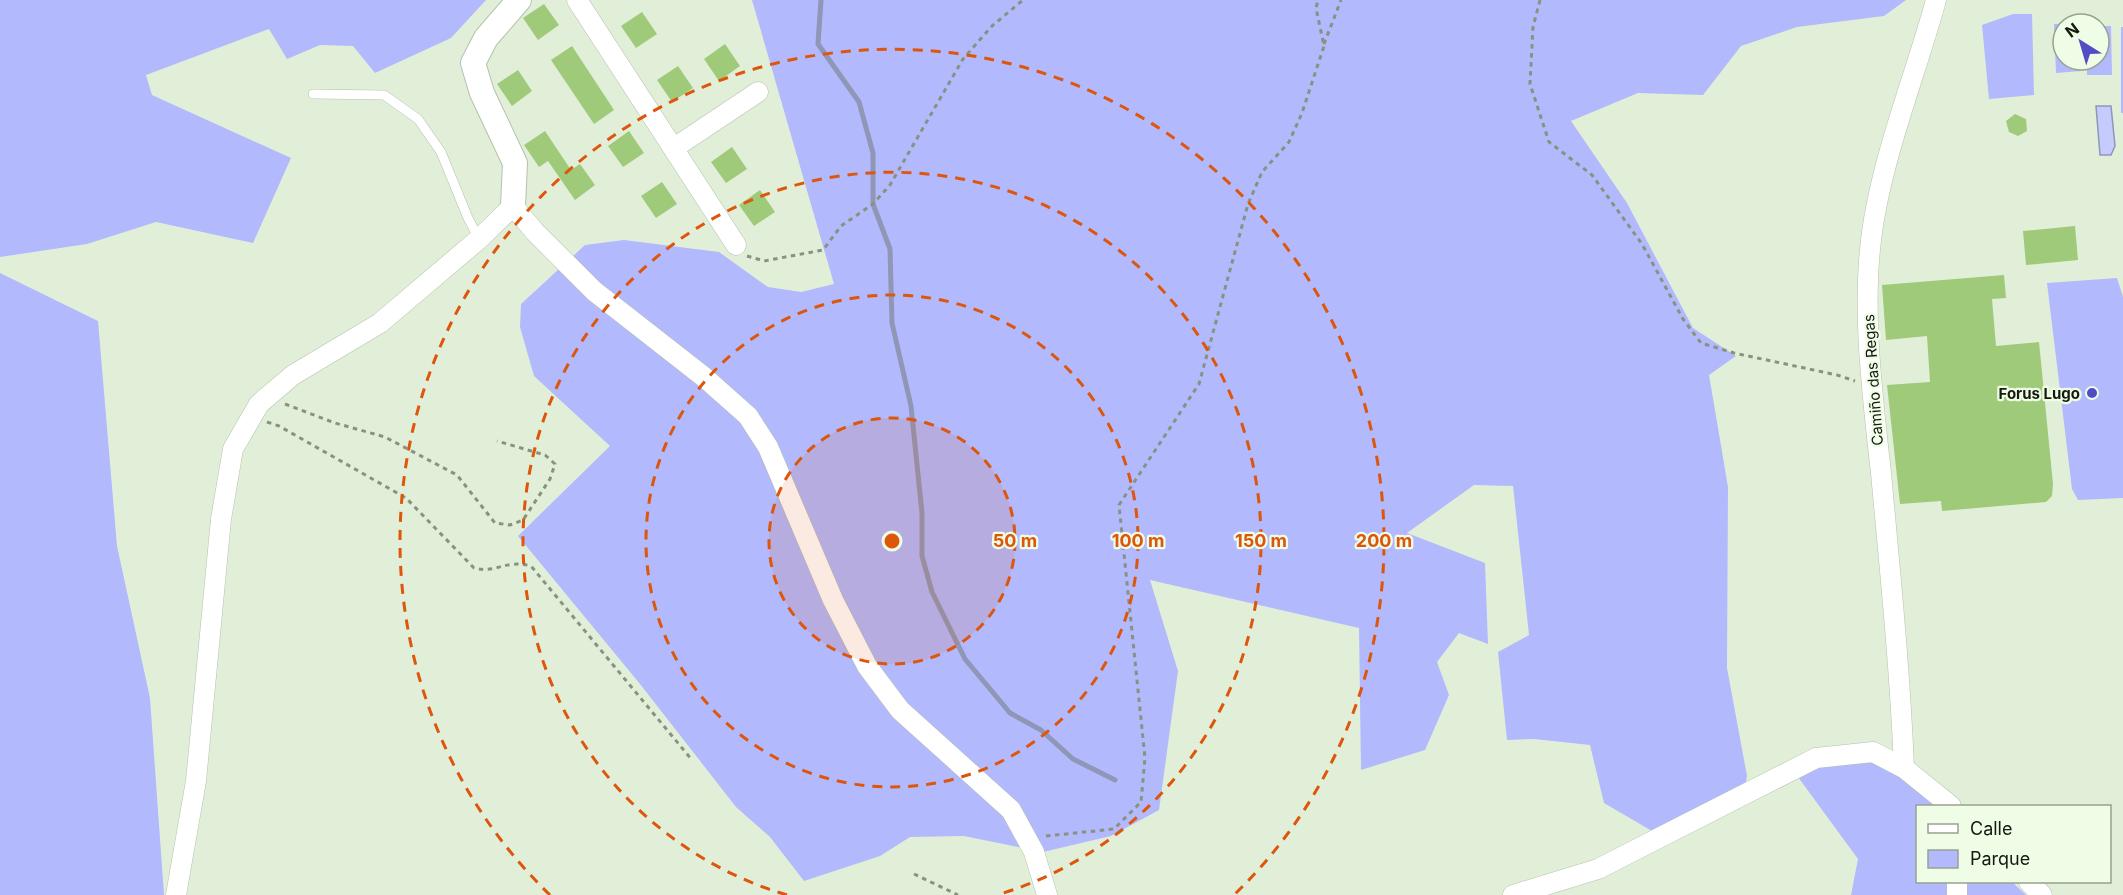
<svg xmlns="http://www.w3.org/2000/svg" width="2123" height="895" font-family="Inter,sans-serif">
  <rect width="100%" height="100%" fill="#e2efd8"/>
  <g fill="#b2b9fd">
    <polygon points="0,0 486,0 451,38 375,73 353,46 320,45 287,59 269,29 146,75 152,95 291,158 253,243 156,222 87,244 0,257"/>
    <polygon points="752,0 1906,0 1884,16 1797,27 1741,46 1703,95 1638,93 1571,121 1627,203 1693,328 1736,356 1709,375 1728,487 1727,668 1747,776 1742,803 1657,834 1604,803 1590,745 1534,739 1507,740 1498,652 1529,635 1513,486 1474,485 1407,533 1485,563 1488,644 1459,633 1437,662 1449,695 1425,750 1361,770 1359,628 1150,580 1178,671 1159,810 1111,836 1043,852 964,836 910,837 880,856 804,881 770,837 736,807 640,684 518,536 610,446 534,376 520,327 521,304 585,245 624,240 719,252 768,287 801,292 834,284"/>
    <polygon points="2013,14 2032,14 2034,95 1989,99 1982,25"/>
    <polygon points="2079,23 2063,24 2063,60 2080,60 2081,71 2056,73 2054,24"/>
    <polygon points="2099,26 2111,26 2112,75 2087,75 2087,60 2099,60"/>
    <rect x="2121" y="27" width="2" height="86"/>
    <polygon points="0,273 98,321 117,546 150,698 164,895 0,895"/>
    <polygon points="2117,278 2123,297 2123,498 2078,500 2072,489 2047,283"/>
    <polygon points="1869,754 1927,795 1939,806 1918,806 1918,882 2012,882 2026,895 1851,895 1858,859 1798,777 1817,764"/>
  </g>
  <polygon fill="#c5cbfd" stroke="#9096b6" stroke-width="1.5" points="2096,106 2111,106 2115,146 2111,155 2100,155"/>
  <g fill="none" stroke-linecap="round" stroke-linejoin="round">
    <polyline stroke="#9096b6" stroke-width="5" points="821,0 818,44 859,102 873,153 873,204 890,249 892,323 911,406 922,513 922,556 932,592 965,659 1010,713 1041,730 1073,759 1115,780"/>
  </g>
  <g fill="#9eca7a">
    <polygon points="544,4 559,25 538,40 523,18"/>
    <polygon points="642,12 657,34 636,48 621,26"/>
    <polygon points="725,44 740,66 719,81 704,59"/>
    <polygon points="572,46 614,110 594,124 551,60"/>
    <polygon points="678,66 693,88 672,102 657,80"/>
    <polygon points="518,70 532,91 512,106 497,84"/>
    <polygon points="2015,114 2026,119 2027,131 2018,136 2009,132 2006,121"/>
    <polygon points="545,131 571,170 580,164 595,185 575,200 548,161 539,167 524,145"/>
    <polygon points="629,131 644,153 623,167 608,146"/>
    <polygon points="732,147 747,169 726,183 711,162"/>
    <polygon points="662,182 677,204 656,218 641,196"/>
    <polygon points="760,190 775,212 754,226 739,205"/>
    <polygon points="2075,226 2078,260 2026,265 2023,231"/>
    <polygon points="2004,275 2006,298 1992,299 1996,346 2039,342 2053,484 2052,496 2046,502 1942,511 1941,501 1900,504 1887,385 1930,382 1927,336 1886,340 1882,285"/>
  </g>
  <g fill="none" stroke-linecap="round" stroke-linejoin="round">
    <g stroke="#b5c1ac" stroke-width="10">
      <polyline id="service" points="313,94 384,95 418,119 441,152 468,218 479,239"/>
    </g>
    <g stroke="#b5c1ac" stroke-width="21">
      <g id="minor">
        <polyline points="577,0 736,245"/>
        <polyline points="674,148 758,92"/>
        <path d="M1904,768C1900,669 1890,571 1881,473C1872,392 1860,300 1874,219C1887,144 1916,73 1936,0"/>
        <polyline points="2029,882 2042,895"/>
        <polyline points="176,895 196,781 221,519 233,449 259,404 293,375 380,323 479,239 513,206 535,232 594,291 704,377 748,416 768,447 833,600 867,666 900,710 1011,810 1034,852 1047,895"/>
        <polyline points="1513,895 1598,869 1816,758 1873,752 1904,768 1951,806"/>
        <polyline points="1957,895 1957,882"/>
      </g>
    </g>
    <g stroke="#b5c1ac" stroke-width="26">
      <polyline id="tertiary" points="513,206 515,163 482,93 473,63 486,38 519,0"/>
    </g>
    <g stroke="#889281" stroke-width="3" stroke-dasharray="4.5 4.5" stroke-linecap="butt">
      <polyline points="1540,0 1533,27 1530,84 1549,142 1592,175 1642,244 1683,319 1701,343 1734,353 1837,375 1855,381"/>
      <polyline points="1324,44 1341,0"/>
      <polyline points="747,256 764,261 823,250 841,226 873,204 890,185 963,59 992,26 1023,0"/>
      <polyline points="285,404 335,423 385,437 457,475 495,523 510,525 523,520 550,479 555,464 545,455 497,441"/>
      <path d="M267,422L279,426L406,498L474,568C496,574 505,559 531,566L692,760"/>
      <polyline points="1046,836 1114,829 1141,802 1145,758 1119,505 1199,384 1248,204 1262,172 1289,142 1302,113 1324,46 1316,8 1318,0"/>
      <polyline points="914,874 958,895"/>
    </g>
    <use href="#service" stroke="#fff" stroke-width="9"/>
    <use href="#minor" stroke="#fff" stroke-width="20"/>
    <use href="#tertiary" stroke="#fff" stroke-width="24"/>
  </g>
  <circle cx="892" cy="541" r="123" fill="#dd560c" fill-opacity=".12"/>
  <g fill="none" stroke="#dd560c" stroke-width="3" stroke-dasharray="10 8">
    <circle cx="892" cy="541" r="123"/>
    <circle cx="892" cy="541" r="246"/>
    <path d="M787 895A369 369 0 1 1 997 895"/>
    <path d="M550 895A492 492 0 1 1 1234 895"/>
  </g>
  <circle fill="#524dc5" stroke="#effce6" stroke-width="2" cx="2092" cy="393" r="6"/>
  <g text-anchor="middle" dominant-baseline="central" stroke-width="4.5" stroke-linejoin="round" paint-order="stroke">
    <g font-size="15" fill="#151911" stroke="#effce6">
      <text transform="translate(1873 380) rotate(-94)">Camiño das Regas</text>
    </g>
    <g font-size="15" font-weight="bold" fill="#151911" stroke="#effce6" text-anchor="end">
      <text x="2080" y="393">Forus Lugo</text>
    </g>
  </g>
  <circle cx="892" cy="541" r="9" fill="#dd560c" stroke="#effce6" stroke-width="3"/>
  <g font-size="18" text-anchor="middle" font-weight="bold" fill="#dd560c" stroke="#effce6" stroke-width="4.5" stroke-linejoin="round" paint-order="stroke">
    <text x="1015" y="547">50 m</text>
    <text x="1138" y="547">100 m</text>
    <text x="1261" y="547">150 m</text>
    <text x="1384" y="547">200 m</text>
  </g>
  <rect x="1916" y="805" width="195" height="78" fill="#effce6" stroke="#98a191" stroke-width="1.5"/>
  <rect x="1928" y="824" width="30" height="9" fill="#ffffff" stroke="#98a191" stroke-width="1.5"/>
  <text x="1970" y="835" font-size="18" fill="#151911">Calle</text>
  <rect x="1928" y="850" width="30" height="18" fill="#b2b9fd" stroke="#98a191" stroke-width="1.5"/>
  <text x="1970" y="865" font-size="18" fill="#151911">Parque</text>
  <g transform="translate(2081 42) rotate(323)"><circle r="28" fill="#effce6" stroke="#98a191" stroke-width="1.5"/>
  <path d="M0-4.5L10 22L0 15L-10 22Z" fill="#524dc5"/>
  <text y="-9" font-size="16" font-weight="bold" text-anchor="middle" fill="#151911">N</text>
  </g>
</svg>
